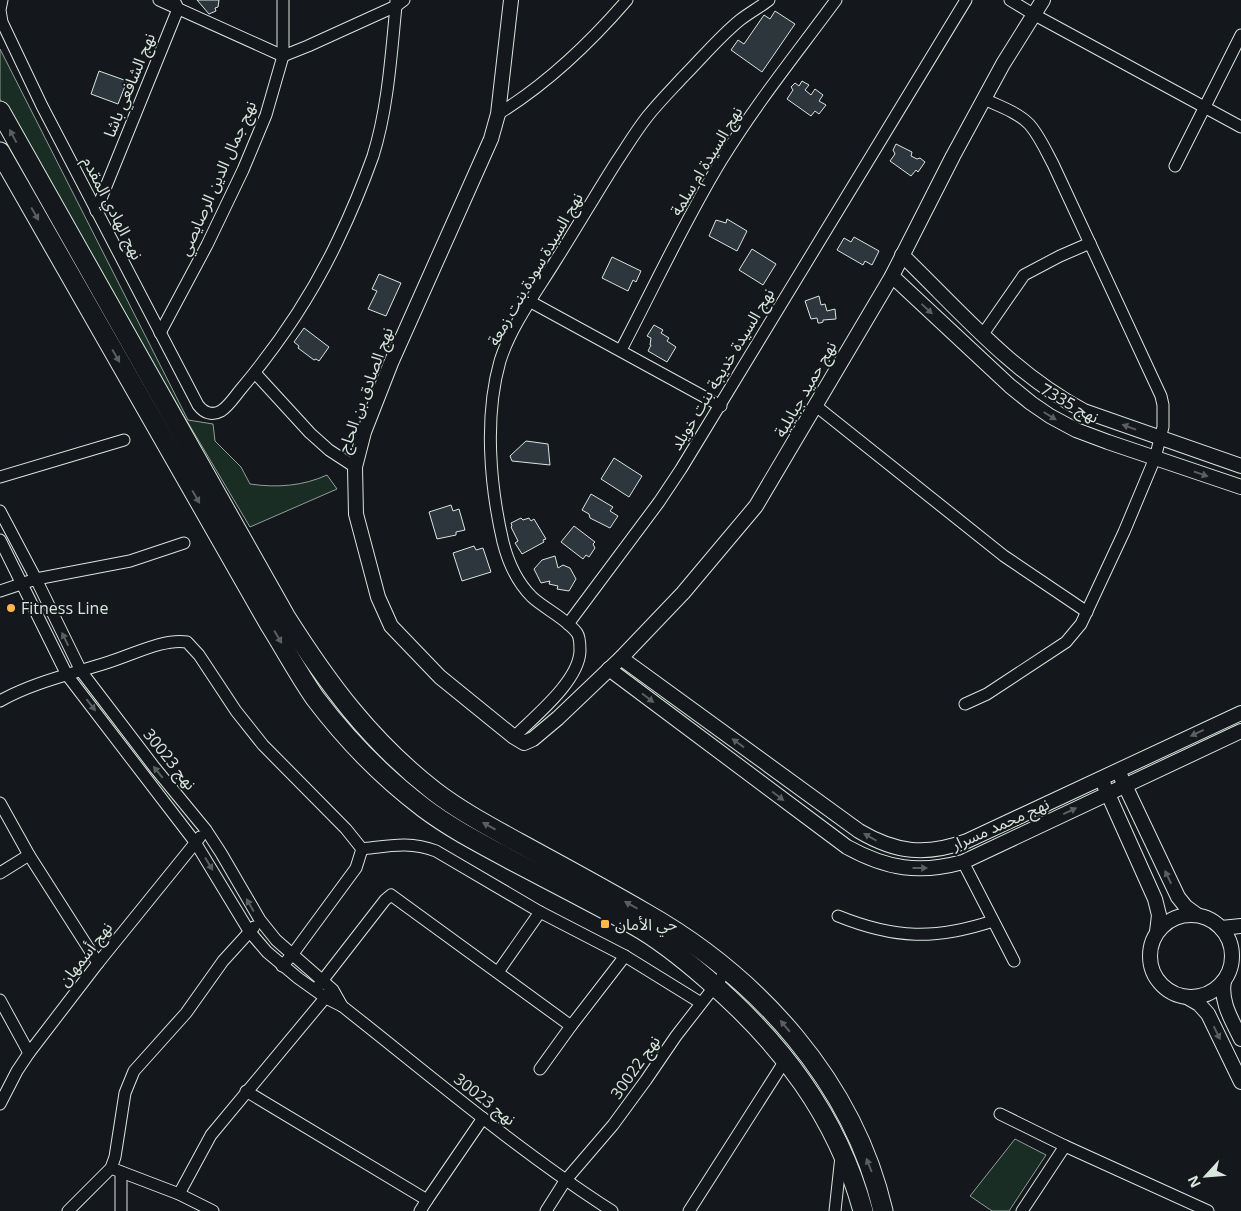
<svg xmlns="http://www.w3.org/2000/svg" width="1241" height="1211" font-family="'Open Sans','Noto Sans Arabic',sans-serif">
  <rect width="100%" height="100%" fill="#14181c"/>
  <g fill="#1a2d24" stroke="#939e99">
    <path d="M0,49L188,420L213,424L215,441L241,467L250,484C277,488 303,486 327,475L337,489L250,527L93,263L0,99Z"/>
    <polygon points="1015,1139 1046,1155 1009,1211 992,1211 970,1196"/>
  </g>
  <g fill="#2c363c" stroke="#d8e6dc">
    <polygon points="197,0 219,0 218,7 215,8 216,11 209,14"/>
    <polygon points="775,11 795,24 762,72 731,50 738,40 744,44 764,15 770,19"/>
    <polygon points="99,71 127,81 118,104 91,94"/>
    <polygon points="802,81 809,85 805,90 811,95 815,89 823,95 819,101 826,105 819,114 815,111 811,116 787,99 793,90 791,87 795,83 799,86"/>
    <polygon points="896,144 912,152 911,156 917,159 920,158 925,162 918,172 916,170 911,176 890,161 895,154 893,150"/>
    <polygon points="727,219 747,231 737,251 709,236 716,220 726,223"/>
    <polygon points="854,237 879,251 872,265 865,261 863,265 837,250 844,238 851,242"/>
    <polygon points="752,249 776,264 763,285 739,270"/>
    <polygon points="612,257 641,271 636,282 633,280 628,291 602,278"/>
    <polygon points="379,274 401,283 386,316 368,309 377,291 372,289"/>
    <polygon points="819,296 821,305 825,304 827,311 835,309 836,319 823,320 823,322 820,323 818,323 817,318 811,319 805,301"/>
    <polygon points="654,325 663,330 661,333 669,338 667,341 676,347 667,362 648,351 651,345 650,345 651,338 647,336"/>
    <polygon points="304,328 329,347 319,361 316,359 314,360 298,348 299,346 294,342"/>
    <polygon points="526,441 548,444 550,465 512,461 510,456"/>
    <polygon points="614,458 642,476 629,497 601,479"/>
    <polygon points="591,494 613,507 610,511 618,516 610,528 590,518 589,514 582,510"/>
    <polygon points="451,505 453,511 459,509 465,530 456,532 456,535 437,539 429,512"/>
    <polygon points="521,518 523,520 529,518 531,521 534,519 546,539 543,540 544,542 522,554 515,543 518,541 511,527 512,526 511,523"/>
    <polygon points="574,526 595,542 593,544 595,548 589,557 586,555 583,559 561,542"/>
    <polygon points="474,546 476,550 483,548 491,572 462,581 453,553"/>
    <polygon points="555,556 558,568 563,565 570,568 576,579 569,591 557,589 558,586 549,584 550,581 541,583 534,569 542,560"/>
  </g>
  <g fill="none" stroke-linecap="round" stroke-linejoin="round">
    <g stroke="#d8e6dc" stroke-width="13">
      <g id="minor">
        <path d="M2,0L0,10L2,22L42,106L198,405C204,413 212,416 221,411C229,406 235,396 241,389C279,344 313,293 338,240C351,213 363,184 373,156C388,108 391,56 396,6V0"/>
        <polyline points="159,0 283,56 308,46 396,6 404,0"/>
        <polyline points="1010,0 1033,14 1241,127"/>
        <path d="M498,114C547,84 589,44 627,0"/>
        <polyline points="1175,166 1241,35"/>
        <polyline points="96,211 178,9 176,4"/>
        <polyline points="531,302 721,406"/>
        <polyline points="160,333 207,245 243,170 266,115 283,56 283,0"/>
        <polyline points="983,334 1024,275 1060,256 1090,243"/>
        <path d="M621,350C654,287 684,222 721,161C755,105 797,53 836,0"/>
        <polyline points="255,373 310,433 329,450 355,467"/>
        <polyline points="816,406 1004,556 1087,612"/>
        <polyline points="0,477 124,440"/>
        <polyline points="0,511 36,579 81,671 155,768 206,830 221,853 260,920 276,940 333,990 342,1006"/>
        <path d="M0,540L67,675L195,842L249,931L267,952L298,978L326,998L342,1006C431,1076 517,1150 612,1211"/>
        <polyline points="0,591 36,579 130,561 184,543"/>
        <polyline points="568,624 659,502 681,469 966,0"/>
        <path d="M0,701C34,682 72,674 109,662C132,655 164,638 187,642L199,655L236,711L263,745L346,829L362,849L356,868L292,955L282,966"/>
        <path d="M965,704L987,694L1066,642L1081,624L1124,532L1155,458L1163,427V405L1161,396L1053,164C1046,151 1039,135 1029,124C1017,112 999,106 984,99"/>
        <path d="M514,737C535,716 579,681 580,651C580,646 580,637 577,633C567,619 545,609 532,597C517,582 508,562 503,542C490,486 484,417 500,361C511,326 537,291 556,260C577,227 596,194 617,161C627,146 636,131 647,117C658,103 671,90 683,77C702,58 719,37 740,20C749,13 760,7 769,0"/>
        <polyline points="0,803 29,855 98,963"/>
        <path d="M362,849C389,846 410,841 436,851L540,912L625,956L701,1003"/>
        <polyline points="963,862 1014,961"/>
        <polyline points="0,873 29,855"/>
        <path d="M838,916C895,939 935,940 993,921"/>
        <polyline points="498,972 540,912"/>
        <polyline points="319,985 385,900 391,895 571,1026"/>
        <polyline points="0,1000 29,1053"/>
        <polyline points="540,1069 571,1026 625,956"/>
        <polyline points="246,1091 427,1200 483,1118"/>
        <polyline points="0,1104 17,1071 29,1053 98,963 200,837"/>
        <polyline points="1000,1114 1065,1146 1208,1211"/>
        <polyline points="111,1168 179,1194 213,1211"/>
        <polyline points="121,1172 121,1211"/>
        <polyline points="179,1194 211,1135 330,992"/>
        <polyline points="68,1211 111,1168 115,1157 125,1093 134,1071 186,1013 223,961 254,927"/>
        <polyline points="420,1211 427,1200"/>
        <polyline points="546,1211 565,1181 613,1125 646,1080 676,1036 728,969"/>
        <polyline points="689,1211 786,1059"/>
        <polyline points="835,1211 841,1156"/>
        <polyline points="1022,1211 1065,1146"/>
      </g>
    </g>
    <g stroke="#d8e6dc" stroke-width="16">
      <g id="tertiary">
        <polyline points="511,0 498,114 491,139 391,363 364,432 355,467 356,514 378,597 391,626 440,677 514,737 524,743 533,739 558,718 621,658 683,593 756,506 892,276 953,156 1003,64 1043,0"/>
        <path d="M902,255C959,310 1013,374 1084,411L1241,466"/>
        <polyline points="892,276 1010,386 1031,403 1050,416 1076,430 1108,442 1241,487"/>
        <path d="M621,658L859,831C896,853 926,856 967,841L1241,713"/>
        <path d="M609,669L847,847C887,869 919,874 963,862L1241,731"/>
        <polyline points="1121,777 1178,897 1186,907 1197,915"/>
        <polyline points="1104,785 1155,899 1159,915 1157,932"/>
        <circle cx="1191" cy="956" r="41"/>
        <polyline points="1221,928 1241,926"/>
        <path d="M1224,981C1220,1002 1232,1020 1241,1039"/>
        <polyline points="1187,997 1199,1004 1208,1014 1241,1082"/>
      </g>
    </g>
    <g stroke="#d8e6dc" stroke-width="21">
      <g id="trunk">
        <path d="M0,111L285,616C328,684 370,741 434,791C460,811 490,827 519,843C561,866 604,889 645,913C758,977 853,1082 883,1211"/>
        <path d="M0,152L270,625C285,649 299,675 315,698C346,739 383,777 424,808C452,829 482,844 513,861C553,882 594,903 634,925C661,940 684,959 707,979C781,1043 837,1116 863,1211"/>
      </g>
    </g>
    <use href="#minor" stroke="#14181c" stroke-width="11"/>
    <use href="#tertiary" stroke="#14181c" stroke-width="14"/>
    <use href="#trunk" stroke="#14181c" stroke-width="19"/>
  </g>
  <defs><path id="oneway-solid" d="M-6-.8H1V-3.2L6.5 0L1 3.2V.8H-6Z" transform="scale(1.25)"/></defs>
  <g fill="#59605f">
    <use href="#oneway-solid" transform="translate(13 136) rotate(-118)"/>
    <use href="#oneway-solid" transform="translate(35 214) rotate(60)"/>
    <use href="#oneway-solid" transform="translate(927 309) rotate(43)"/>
    <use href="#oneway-solid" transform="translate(116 356) rotate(60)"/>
    <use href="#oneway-solid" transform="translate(1050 416) rotate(32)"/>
    <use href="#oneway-solid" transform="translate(1129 427) rotate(-160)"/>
    <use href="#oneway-solid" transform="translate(1201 474) rotate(19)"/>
    <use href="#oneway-solid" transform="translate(196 497) rotate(60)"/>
    <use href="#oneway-solid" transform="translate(278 637) rotate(59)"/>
    <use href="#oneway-solid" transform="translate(65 639) rotate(-116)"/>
    <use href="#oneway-solid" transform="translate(648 698) rotate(37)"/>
    <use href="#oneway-solid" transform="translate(91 705) rotate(52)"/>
    <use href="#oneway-solid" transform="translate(1197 733) rotate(155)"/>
    <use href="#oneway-solid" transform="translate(738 743) rotate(-144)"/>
    <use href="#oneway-solid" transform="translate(158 772) rotate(-129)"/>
    <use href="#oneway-solid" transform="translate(778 796) rotate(37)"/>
    <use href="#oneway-solid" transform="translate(1070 811) rotate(-25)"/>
    <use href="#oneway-solid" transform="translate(489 826) rotate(-151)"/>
    <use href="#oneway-solid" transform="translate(870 837) rotate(-150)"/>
    <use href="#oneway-solid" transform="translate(209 864) rotate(59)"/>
    <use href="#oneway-solid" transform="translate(920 868)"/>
    <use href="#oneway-solid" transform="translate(1168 877) rotate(-115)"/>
    <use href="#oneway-solid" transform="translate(250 905) rotate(-120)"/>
    <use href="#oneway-solid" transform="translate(631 905) rotate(-151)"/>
    <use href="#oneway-solid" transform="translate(785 1026) rotate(-130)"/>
    <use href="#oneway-solid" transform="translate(1217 1033) rotate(64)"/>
    <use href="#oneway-solid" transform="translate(869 1165) rotate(-111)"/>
  </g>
  <g fill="#ffb74d" stroke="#14181c" stroke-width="2">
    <circle cx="11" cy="608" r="5"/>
    <rect x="600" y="919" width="10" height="10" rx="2.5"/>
  </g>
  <g text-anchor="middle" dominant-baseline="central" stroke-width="4" stroke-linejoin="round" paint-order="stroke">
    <g font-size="16" fill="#d8e6dc" stroke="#14181c">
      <text transform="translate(129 85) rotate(-68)">نهج الشافعي باشا</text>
      <text transform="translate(706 161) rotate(-59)">نهج السيدة ام سلمة</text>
      <text transform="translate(217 178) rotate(-66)">نهج جمال الدين الرصايصي</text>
      <text transform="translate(113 208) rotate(63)">نهج الهادي المقدم</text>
      <text transform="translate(535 269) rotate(-60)">نهج السيدة سودة بنت زمعة</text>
      <text transform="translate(722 369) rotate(-59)">نهج السيدة خديجة بنت خويلد</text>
      <text transform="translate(805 389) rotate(-60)">نهج حميد جبايلية</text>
      <text transform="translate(365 390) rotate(-70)">نهج الصادق بن الحاج</text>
      <text transform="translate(1070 403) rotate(29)">نهج 7335</text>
      <text transform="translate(170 759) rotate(51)">نهج 30023</text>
      <text transform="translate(1000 824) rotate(-24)">نهج محمد مسرار</text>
      <text transform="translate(85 954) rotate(-52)">نهج أسمهان</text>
      <text transform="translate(635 1067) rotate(-55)">نهج 30022</text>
      <text transform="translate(485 1099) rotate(38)">نهج 30023</text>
    </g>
    <g font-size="16" fill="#d8e6dc" stroke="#14181c" text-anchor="start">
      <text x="21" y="608">Fitness Line</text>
      <text x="615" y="924">حي الأمان</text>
    </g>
  </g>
  <g transform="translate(1206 1176) rotate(244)" stroke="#14181c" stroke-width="4" paint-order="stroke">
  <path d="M0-4L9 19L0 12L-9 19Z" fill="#d8e6dc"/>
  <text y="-8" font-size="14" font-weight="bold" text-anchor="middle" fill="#d8e6dc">N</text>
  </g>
</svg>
